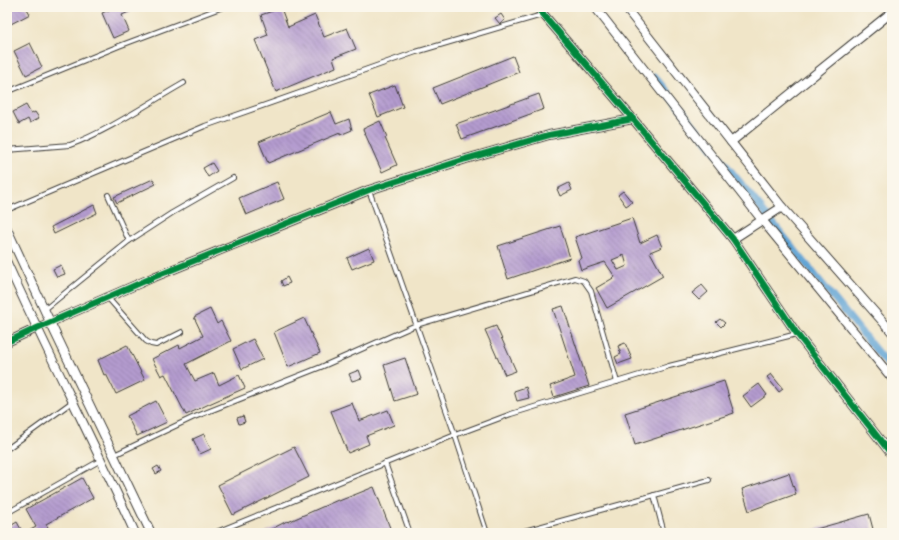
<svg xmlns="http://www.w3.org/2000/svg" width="899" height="540" font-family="Itim,sans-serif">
  <defs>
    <pattern id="building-back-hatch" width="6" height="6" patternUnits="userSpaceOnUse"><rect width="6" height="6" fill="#b49bcf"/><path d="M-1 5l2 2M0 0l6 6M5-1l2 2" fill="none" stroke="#927ea7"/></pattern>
  </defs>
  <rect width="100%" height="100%" fill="#fbf7ec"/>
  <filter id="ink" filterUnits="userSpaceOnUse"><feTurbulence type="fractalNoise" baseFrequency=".025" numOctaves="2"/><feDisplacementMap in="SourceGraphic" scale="8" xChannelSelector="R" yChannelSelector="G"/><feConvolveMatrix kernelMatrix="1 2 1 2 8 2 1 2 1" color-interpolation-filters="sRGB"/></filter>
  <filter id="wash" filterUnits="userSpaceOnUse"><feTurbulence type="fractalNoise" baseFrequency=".012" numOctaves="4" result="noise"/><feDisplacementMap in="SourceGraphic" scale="16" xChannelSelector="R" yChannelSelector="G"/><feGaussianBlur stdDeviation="0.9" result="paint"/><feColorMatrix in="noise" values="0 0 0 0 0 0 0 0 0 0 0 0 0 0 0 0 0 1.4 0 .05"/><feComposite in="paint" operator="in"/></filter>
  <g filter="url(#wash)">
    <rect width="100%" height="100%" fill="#f0e5c8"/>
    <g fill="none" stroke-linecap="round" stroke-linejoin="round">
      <polyline stroke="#5fa3d4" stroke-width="7" points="655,77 892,370"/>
    </g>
    <g id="blocks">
      <g fill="url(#building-back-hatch)" fill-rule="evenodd">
        <polygon points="7,7 26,7 30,14 7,26"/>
        <polygon points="116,7 140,7 122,15 129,31 113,38 102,13"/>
        <polygon points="281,8 288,27 315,15 324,37 347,28 356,49 333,58 336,67 276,92 255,40 268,35 261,15"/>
        <polygon points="501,14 505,20 500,24 495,18"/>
        <polygon points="30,43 42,67 26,75 14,51"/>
        <polygon points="513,56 519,72 440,104 433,88"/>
        <polygon points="395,85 403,107 378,117 369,95"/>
        <polygon points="539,94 544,109 462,139 456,124"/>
        <polygon points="26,105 31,114 35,112 39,118 30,123 28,119 19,124 13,112"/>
        <polygon points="331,112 336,124 349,119 352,130 340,135 340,133 268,163 259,142"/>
        <polygon points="380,121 387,137 385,138 397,165 382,172 363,129"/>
        <polygon points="212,163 217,171 208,177 203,168"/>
        <polygon points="153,179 156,184 117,203 114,197"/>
        <polygon points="277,182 284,199 246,215 239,198"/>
        <polygon points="569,183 572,190 560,196 557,189"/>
        <polygon points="623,191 632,202 626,206 618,195"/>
        <polygon points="94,205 97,213 54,234 51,227"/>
        <path d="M632,218L640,243L657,235L662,247L650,252L663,276L607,308L596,288L615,277L605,262L581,270L578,260L582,258L575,237ZM624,255L627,266L618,270L612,260Z"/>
        <polygon points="560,226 570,258 508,279 498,246"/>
        <polygon points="369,248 374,260 352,269 347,258"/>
        <polygon points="61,265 65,274 57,277 53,269"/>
        <polygon points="287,277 290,283 283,286 281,281"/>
        <polygon points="702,285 708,292 699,300 692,293"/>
        <polygon points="563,306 589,386 554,397 550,386 575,377 553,309"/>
        <polygon points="210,309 217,324 221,321 231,341 186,364 195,381 214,373 219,385 239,375 245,388 209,404 186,415 165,374 161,376 152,359 179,345 180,348 203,336 194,317"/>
        <polygon points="304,318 320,353 288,367 274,332"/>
        <polygon points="720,319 725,323 721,327 716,322"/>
        <polygon points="496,326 516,371 505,375 485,330"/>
        <polygon points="253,339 263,359 242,369 233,349"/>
        <polygon points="625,343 632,359 618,364 615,357 621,354 618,346"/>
        <polygon points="127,345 145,380 116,394 106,374 104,375 98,360"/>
        <polygon points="405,358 417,394 395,401 384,365"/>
        <polygon points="359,370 362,378 352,381 349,374"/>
        <polygon points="771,374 783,389 779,392 767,377"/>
        <polygon points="724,381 734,413 635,445 625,413"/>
        <polygon points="759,384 767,395 751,407 743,396"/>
        <polygon points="526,387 529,398 517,401 514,391"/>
        <polygon points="156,401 167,422 137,436 127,416"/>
        <polygon points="352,403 359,421 388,410 394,425 366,436 369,444 348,453 331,411"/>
        <polygon points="243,416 245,422 239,424 237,418"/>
        <polygon points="204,434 211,449 200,454 193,439"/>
        <polygon points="294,447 309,477 233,515 218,485"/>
        <polygon points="158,466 161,471 156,474 153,469"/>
        <polygon points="789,473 796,494 749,511 742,489"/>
        <polygon points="82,478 93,498 46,524 51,533 25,533 36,527 26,509"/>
        <polygon points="374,487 392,533 264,533 287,521 288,522 338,500 339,501"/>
        <polygon points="869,514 874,533 809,533 809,531"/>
        <polygon points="17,522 23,533 7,533 7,528"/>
      </g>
    </g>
  </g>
  <g filter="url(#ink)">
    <use href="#blocks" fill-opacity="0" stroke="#3c3a36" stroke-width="1"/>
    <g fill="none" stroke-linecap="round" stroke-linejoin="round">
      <g stroke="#3c3a36" stroke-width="6">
        <g id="service">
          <polyline points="7,92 119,46 223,7"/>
          <path d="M7,150L70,145C110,130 147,104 184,83"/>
          <polyline points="369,190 455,435 487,533"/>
          <polyline points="108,195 129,241"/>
          <polyline points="7,210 205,126 416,52 542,15"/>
          <polyline points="108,298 146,341 151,344 156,345 182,332"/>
          <polyline points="44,310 129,241 172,213 233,178"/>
          <polyline points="7,449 72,402"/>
          <polyline points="114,455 192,418 321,367 416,325 575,278 584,281 591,291 617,382"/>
          <polyline points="385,463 410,533"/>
          <polyline points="654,495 664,533"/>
          <polyline points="7,513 101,460"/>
          <polyline points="214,533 455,435 511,414 669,366 797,334"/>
          <polyline points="517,533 709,480"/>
        </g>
      </g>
      <g stroke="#3c3a36" stroke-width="10">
        <g id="minor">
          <polyline points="537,7 633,119 733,239 797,334 892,455"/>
          <polyline points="595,7 762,220 892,378"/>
          <polyline points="625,7 782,207 892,332"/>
          <polyline points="731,142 892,12"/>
          <polyline points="7,229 50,322 151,533"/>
          <polyline points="733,239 782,207"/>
          <path d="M7,263C48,354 94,442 135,533"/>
          <polyline points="7,342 37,328 154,277 369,190 466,159 549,135 633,119"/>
        </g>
      </g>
      <use href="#service" stroke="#fff" stroke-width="4"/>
      <use href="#minor" stroke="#fff" stroke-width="8"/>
      <g stroke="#fbf7ec" stroke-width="8">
        <g id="cycleway">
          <polyline points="537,7 633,119 733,239 797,334 892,455"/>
          <polyline points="7,342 37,328 154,277 369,190 466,159 549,135 633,119"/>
        </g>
      </g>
      <use href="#cycleway" stroke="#00873e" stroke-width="6"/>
    </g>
  </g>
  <rect width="899" height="540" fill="none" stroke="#fbf7ec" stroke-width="24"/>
</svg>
